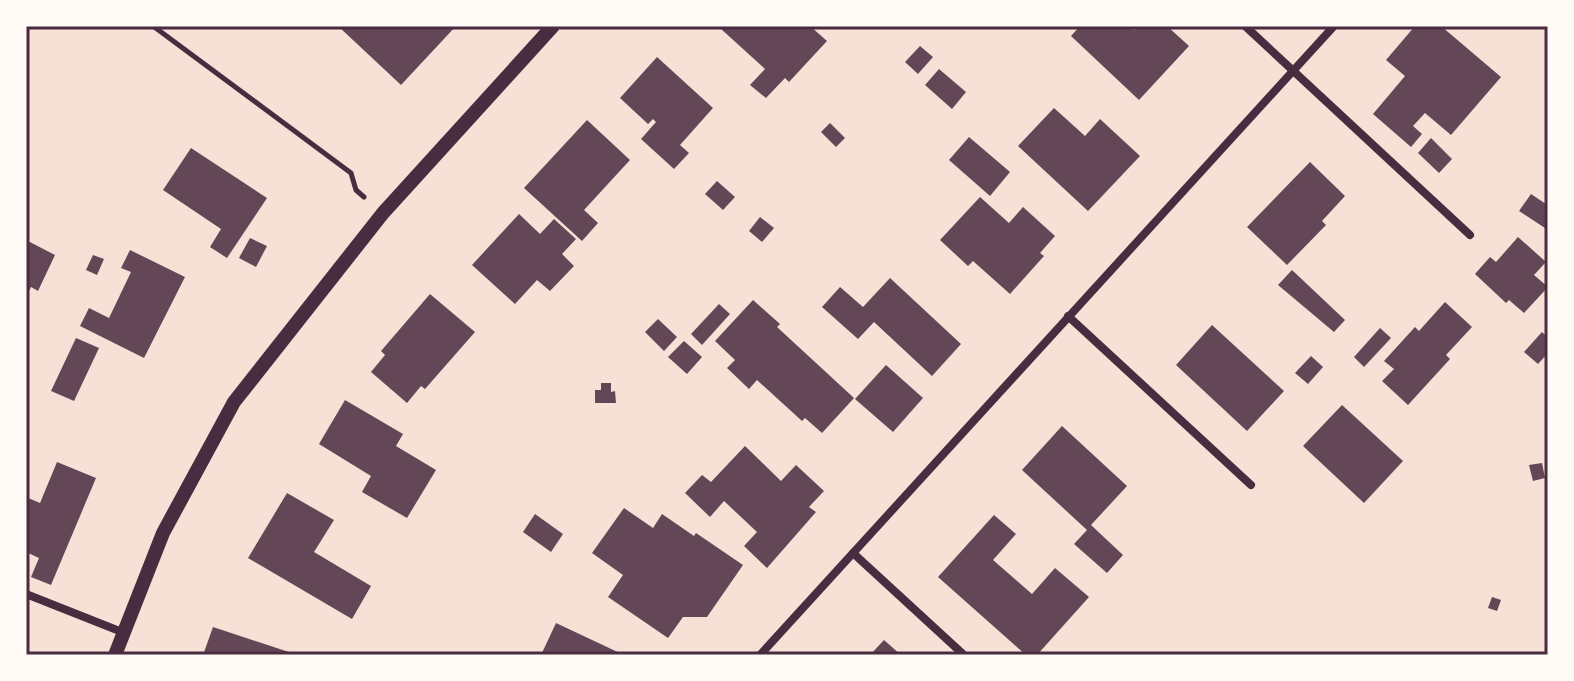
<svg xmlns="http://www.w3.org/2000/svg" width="1574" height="681" font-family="Quicksand,sans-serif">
  <rect width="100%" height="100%" fill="#f7e1d7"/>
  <g fill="#644757">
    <polygon points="338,26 456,26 401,85"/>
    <polygon points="723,26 810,26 827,41 789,82 785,78 766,98 750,85 765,69 720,28"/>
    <polygon points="1080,26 1131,26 1134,30 1138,26 1167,26 1189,46 1139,100 1071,36"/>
    <polygon points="1415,26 1441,26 1501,77 1451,135 1425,113 1413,126 1422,134 1411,147 1373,114 1405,76 1386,60"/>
    <polygon points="920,46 933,57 918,74 905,62"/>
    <polygon points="657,57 713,108 680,145 689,153 674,169 641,139 656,122 653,119 648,124 620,98"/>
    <polygon points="939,69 966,92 952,109 925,85"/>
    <polygon points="1054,108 1085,136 1100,119 1140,156 1088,211 1018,146"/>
    <polygon points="587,120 630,160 584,210 598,223 582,241 524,188"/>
    <polygon points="830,123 845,138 836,147 821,132"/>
    <polygon points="969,137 1010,172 990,196 949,160"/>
    <polygon points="1431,138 1452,159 1439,173 1418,153"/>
    <polygon points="191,148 267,198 227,258 210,247 221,229 163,190"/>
    <polygon points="1310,162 1345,196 1322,221 1326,225 1287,265 1247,227"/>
    <polygon points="717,181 735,197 723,210 705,194"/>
    <polygon points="1531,194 1546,204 1548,201 1548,230 1519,211"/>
    <polygon points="980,197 1009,223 1023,207 1055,236 1040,253 1044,256 1010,294 973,261 968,266 940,240"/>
    <polygon points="519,214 540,234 554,219 576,239 562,254 574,266 550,291 537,280 515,304 472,265"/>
    <polygon points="760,217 774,228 762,242 749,231"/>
    <polygon points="1518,237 1546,262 1534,275 1548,287 1524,313 1509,300 1506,303 1475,274 1490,257 1496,262"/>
    <polygon points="250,238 267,246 256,267 239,258"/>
    <polygon points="26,240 55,255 38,291 31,287 26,297"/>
    <polygon points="130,250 185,277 144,358 80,326 89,308 109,318 131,272 121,268"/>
    <polygon points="93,255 104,259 97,275 86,270"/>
    <polygon points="1292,270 1345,320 1334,332 1278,285"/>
    <polygon points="890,278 961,344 932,376 874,322 858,339 822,307 840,287 863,307"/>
    <polygon points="430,294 475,332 425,389 421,386 407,403 371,372 385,355 381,351"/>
    <polygon points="753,300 780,324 777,327 854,398 822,433 805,418 802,421 757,380 749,389 727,368 735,360 715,341"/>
    <polygon points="1445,302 1472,327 1446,355 1450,359 1408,405 1382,381 1394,369 1384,361 1415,327 1419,331"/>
    <polygon points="719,304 730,314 702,345 691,334"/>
    <polygon points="658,319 677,337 664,351 645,332"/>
    <polygon points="1212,325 1284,391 1247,431 1176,365"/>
    <polygon points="1380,328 1391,338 1364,367 1354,357"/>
    <polygon points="1542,332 1548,338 1548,353 1538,364 1524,352"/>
    <polygon points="76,338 99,348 74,401 51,391"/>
    <polygon points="684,341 702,357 687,374 668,357"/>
    <polygon points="1311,356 1323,367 1308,384 1295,373"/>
    <polygon points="886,365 923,398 893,432 855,399"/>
    <polygon points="601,383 611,383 611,392 615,391 616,403 595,403 595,390 601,390"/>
    <polygon points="345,400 403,434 396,446 436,470 407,518 362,492 371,476 319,444"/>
    <polygon points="1342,405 1403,461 1364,503 1303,446"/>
    <polygon points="1062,426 1127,486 1091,525 1123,555 1107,573 1074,544 1087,530 1022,470"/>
    <polygon points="745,446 781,481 796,465 824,491 809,507 816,512 767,568 744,546 757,532 724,501 710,517 685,493 702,475 711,482"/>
    <polygon points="57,462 96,478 51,585 31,577 39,558 26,552 26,497 40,503"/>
    <polygon points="1542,463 1545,478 1533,481 1529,465"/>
    <polygon points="287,493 334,520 314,552 371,586 352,619 248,558"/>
    <polygon points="624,508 653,528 662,514 694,536 696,533 743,565 707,617 683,617 668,638 608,597 623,575 592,553"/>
    <polygon points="535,514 563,534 551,552 523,532"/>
    <polygon points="994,515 1016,534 993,560 1032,594 1055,568 1089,597 1037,655 1026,655 938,577"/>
    <polygon points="1492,597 1501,600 1497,611 1488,608"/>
    <polygon points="556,623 624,655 541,655"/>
    <polygon points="213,627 295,654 295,655 203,655"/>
    <polygon points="884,640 901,655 870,655"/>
  </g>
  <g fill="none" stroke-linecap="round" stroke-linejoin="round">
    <polyline stroke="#4a2c40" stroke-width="5" points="153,26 351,173 356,190 364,197"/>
    <g stroke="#4a2c40" stroke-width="8">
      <polyline points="1245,26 1470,235"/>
      <polyline points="1068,316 1251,485"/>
      <polyline points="853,553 964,655"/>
      <polyline points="26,594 122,632"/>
      <polyline points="760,655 1334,26"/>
    </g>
    <polyline stroke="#4a2c40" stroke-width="14" points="115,655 163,533 234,402 383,213 553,26"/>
  </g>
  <rect width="1574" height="681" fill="none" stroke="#fffaf5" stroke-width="56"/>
  <rect x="28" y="28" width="1518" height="625" fill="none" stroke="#4a2c40" stroke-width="3"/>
</svg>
